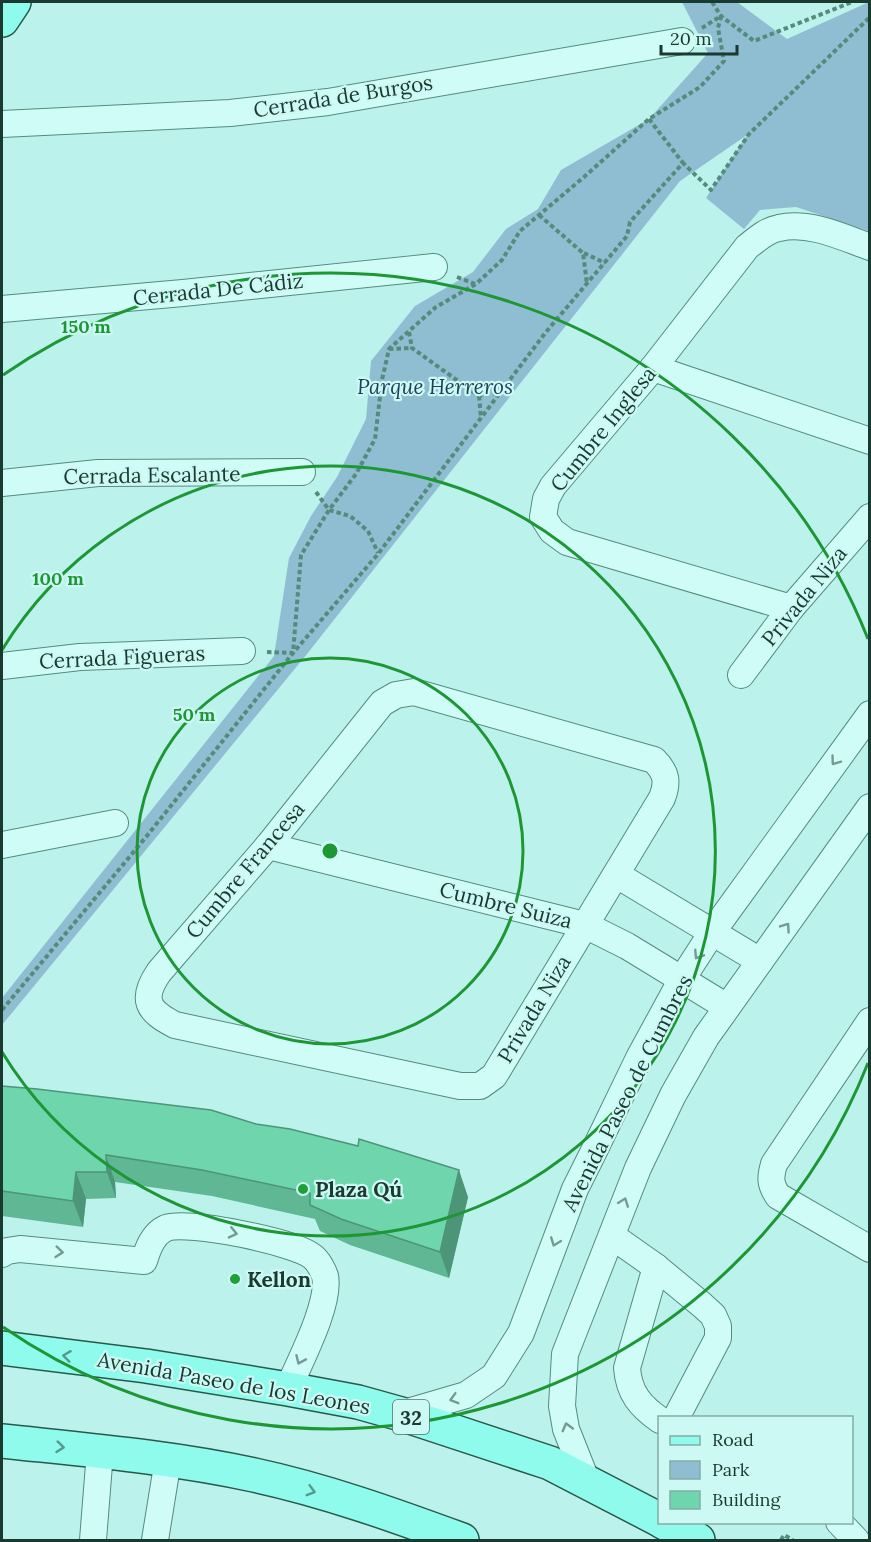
<svg xmlns="http://www.w3.org/2000/svg" width="871" height="1542" font-family="Lora,serif">
  <rect width="100%" height="100%" fill="#bcf2ec"/>
  <polygon fill="#8fbdd1" points="682,2 737,2 787,39 869,2 869,231 796,207 760,210 744,229 706,198 747,135 680,181 307,654 2,1025 2,998 274,656 289,558 311,516 337,477 366,419 371,361 415,306 473,272 506,229 538,209 561,170 649,119 708,53"/>
  <g fill="none" stroke-linecap="round" stroke-linejoin="round">
    <g stroke="#548c7c" stroke-width="28">
      <g id="minor">
        <polyline points="2,124 230,113 328,102 682,41"/>
        <polyline points="2,309 183,293 434,267"/>
        <polyline points="653,368 870,441"/>
        <polyline points="2,483 98,473 302,472"/>
        <path d="M791,608L567,542L552,531L543,517L546,499L553,486L653,368L747,247C757,239 767,230 779,228C809,221 842,237 870,247"/>
        <polyline points="2,666 80,657 242,651"/>
        <polyline points="741,675 791,608 870,517"/>
        <path d="M414,692L654,760C667,773 668,782 662,798L494,1076L480,1086H460L175,1025C148,1011 140,1000 159,972L268,846L382,703L396,695Z"/>
        <polyline points="2,845 115,823"/>
        <polyline points="268,846 585,925 627,946 727,1007"/>
        <polyline points="617,875 760,961"/>
        <path d="M870,1021L774,1164C770,1178 770,1184 778,1196L870,1249"/>
        <polyline points="612,1236 656,1267 702,1305 713,1315 718,1326 718,1338 676,1418"/>
        <path d="M2,1254L7,1251L20,1249L144,1261C148,1248 153,1234 166,1228C187,1220 296,1242 313,1257C318,1261 323,1270 325,1276C331,1303 299,1363 288,1389"/>
        <path d="M656,1267L627,1368C629,1393 640,1406 660,1420"/>
        <polyline points="401,1414 466,1395 494,1376 521,1333 575,1189 594,1151 639,1058 682,979 713,931 870,714"/>
        <polyline points="587,1482 566,1429 562,1406 565,1354 638,1168 673,1095 706,1037 870,807"/>
        <polyline points="839,1522 856,1540"/>
        <polyline points="93,1540 100,1452"/>
        <polyline points="155,1540 168,1460"/>
      </g>
    </g>
    <g stroke="#295948" stroke-width="36">
      <g id="major">
        <polyline points="2,20 14,2"/>
        <polyline points="2,1348 146,1366 288,1389 358,1402 401,1414 550,1463 660,1520"/>
        <path d="M2,1441C86,1450 171,1457 254,1475C324,1490 394,1515 462,1540"/>
        <polyline points="663,1522 698,1540"/>
      </g>
    </g>
    <g stroke="#548c7c" stroke-width="4" stroke-dasharray="4.5 3" stroke-linecap="butt">
      <polyline points="712,2 721,16 754,41 852,2"/>
      <polyline points="649,119 683,163"/>
      <polyline points="539,215 583,253 587,284"/>
      <polyline points="584,253 605,263"/>
      <polyline points="457,277 475,284"/>
      <polyline points="409,332 412,348 479,396 501,392"/>
      <polyline points="389,349 412,348"/>
      <polyline points="479,396 481,418"/>
      <polyline points="316,492 329,510 350,516 368,531 378,553"/>
      <polyline points="267,652 293,653 301,555 329,510 356,474 375,439 382,380 389,349 436,307 476,284 502,260 520,231 584,177 649,119 700,87 724,61 718,28 721,16 702,28"/>
      <polyline points="2,1010 146,837 293,653 378,554 546,332 627,236 630,222 683,163 711,190 749,134 870,17"/>
      <polyline points="781,1540 784,1535 793,1540"/>
    </g>
    <use href="#minor" stroke="#d0fcf7" stroke-width="26"/>
    <use href="#major" stroke="#8ffbed" stroke-width="33"/>
  </g>
  <polygon fill="#5fb794" points="2,1086 468,1197 449,1278 350,1245 320,1231 315,1219 212,1196 115,1182 116,1198 86,1199 83,1227 2,1216"/>
  <g fill="#4d9578">
    <polygon points="106,1155 115,1182 116,1198 107,1172"/>
    <polygon points="459,1170 468,1197 449,1278 440,1252"/>
    <polygon points="76,1172 86,1199 83,1227 73,1201"/>
  </g>
  <polygon fill="#6ed5ac" stroke="#4d9578" stroke-width="1.5" points="2,1086 37,1089 211,1110 256,1124 290,1129 358,1146 359,1139 459,1170 440,1252 341,1219 310,1205 310,1193 202,1170 106,1155 107,1172 76,1172 73,1201 2,1191"/>
  <defs><path id="oneway-chevron" d="M-2-3.5L2.5 0L-2 3.5" fill="none" stroke-width="1.6" stroke-linecap="round" stroke-linejoin="round" transform="scale(1.5)"/></defs>
  <g stroke="#759a93">
    <use href="#oneway-chevron" transform="translate(835 761) rotate(126)"/>
    <use href="#oneway-chevron" transform="translate(786 927) rotate(-55)"/>
    <use href="#oneway-chevron" transform="translate(698 955) rotate(123)"/>
    <use href="#oneway-chevron" transform="translate(624 1202) rotate(-69)"/>
    <use href="#oneway-chevron" transform="translate(233 1233) rotate(13)"/>
    <use href="#oneway-chevron" transform="translate(555 1242) rotate(111)"/>
    <use href="#oneway-chevron" transform="translate(59 1252) rotate(6)"/>
    <use href="#oneway-chevron" transform="translate(300 1360) rotate(114)"/>
    <use href="#oneway-chevron" transform="translate(454 1399) rotate(164)"/>
    <use href="#oneway-chevron" transform="translate(567 1427) rotate(-105)"/>
  </g>
  <g stroke="#549a8e">
    <use href="#oneway-chevron" transform="translate(67 1356) rotate(-173)"/>
    <use href="#oneway-chevron" transform="translate(60 1447) rotate(6)"/>
    <use href="#oneway-chevron" transform="translate(311 1491) rotate(16)"/>
  </g>
  <g fill="none" stroke="#1d9734" stroke-width="3">
    <circle cx="330" cy="851" r="193"/>
    <path d="M2 650A385 385 0 1 1 2 1052"/>
    <path d="M868 1063A578 578 0 0 1 3 1327M3 375A578 578 0 0 1 868 639"/>
  </g>
  <g fill="#1da135" stroke="#cdf9f4" stroke-width="2">
    <circle cx="303" cy="1189" r="6"/>
    <circle cx="235" cy="1279" r="6"/>
  </g>
  <g text-anchor="middle" dominant-baseline="central" stroke-width="4.5" stroke-linejoin="round" paint-order="stroke">
    <rect fill="#cdf9f4" stroke="#50736a" stroke-width="1.5" x="393" y="1400" width="36" height="34" rx="4.5"/>
    <g font-size="20" font-weight="bold" fill="#1a392f">
      <text x="411" y="1417">32</text>
    </g>
    <g font-size="21" fill="#1a392f" stroke="#cdf9f4">
      <text transform="translate(343 96) rotate(-9)">Cerrada de Burgos</text>
      <text transform="translate(218 289) rotate(-6)">Cerrada De Cádiz</text>
      <text transform="translate(603 429) rotate(-51)">Cumbre Inglesa</text>
      <text transform="translate(152 475) rotate(-1)">Cerrada Escalante</text>
      <text transform="translate(804 596) rotate(-51)">Privada Niza</text>
      <text transform="translate(122 657) rotate(-3)">Cerrada Figueras</text>
      <text transform="translate(245 870) rotate(-50)">Cumbre Francesa</text>
      <text transform="translate(506 905) rotate(14)">Cumbre Suiza</text>
      <text transform="translate(534 1009) rotate(-59)">Privada Niza</text>
      <text transform="translate(627 1093) rotate(-63)">Avenida Paseo de Cumbres</text>
      <text transform="translate(234 1383) rotate(10)">Avenida Paseo de los Leones</text>
    </g>
    <g font-size="21" font-style="italic" fill="#1f3f58" stroke="#cdf9f4">
      <text x="435" y="386">Parque Herreros</text>
    </g>
    <g font-size="21" font-weight="bold" fill="#1a392f" stroke="#cdf9f4" text-anchor="start">
      <text x="315" y="1189">Plaza Qú</text>
      <text x="247" y="1279">Kellon</text>
    </g>
  </g>
  <circle cx="330" cy="851" r="9" fill="#1d9734" stroke="#cdf9f4" stroke-width="3"/>
  <g font-size="18" text-anchor="middle" font-weight="bold" fill="#1d9734" stroke="#cdf9f4" stroke-width="4.5" stroke-linejoin="round" paint-order="stroke">
    <text x="86" y="333">150 m</text>
    <text x="58" y="585">100 m</text>
    <text x="194" y="721">50 m</text>
  </g>
  <rect width="871" height="1542" fill="none" stroke="#1a392f" stroke-width="6"/>
  <rect x="658" y="1416" width="195" height="108" fill="#cdf9f4" stroke="#85aca5" stroke-width="1.5"/>
  <rect x="670" y="1436" width="30" height="9" fill="#8ffbed" stroke="#85aca5" stroke-width="1.5"/>
  <text x="712" y="1446" font-size="18" fill="#1a392f">Road</text>
  <rect x="670" y="1461" width="30" height="18" fill="#8fbdd1" stroke="#85aca5" stroke-width="1.5"/>
  <text x="712" y="1476" font-size="18" fill="#1a392f">Park</text>
  <rect x="670" y="1491" width="30" height="18" fill="#6ed5ac" stroke="#85aca5" stroke-width="1.5"/>
  <text x="712" y="1506" font-size="18" fill="#1a392f">Building</text>
  <path d="M661 45v9h76v-9" fill="none" stroke="#1a392f" stroke-width="3"/>
  <text x="670" y="45" font-size="18" fill="#1a392f" stroke="#cdf9f4" stroke-width="4.5" paint-order="stroke">20 m</text>
</svg>
